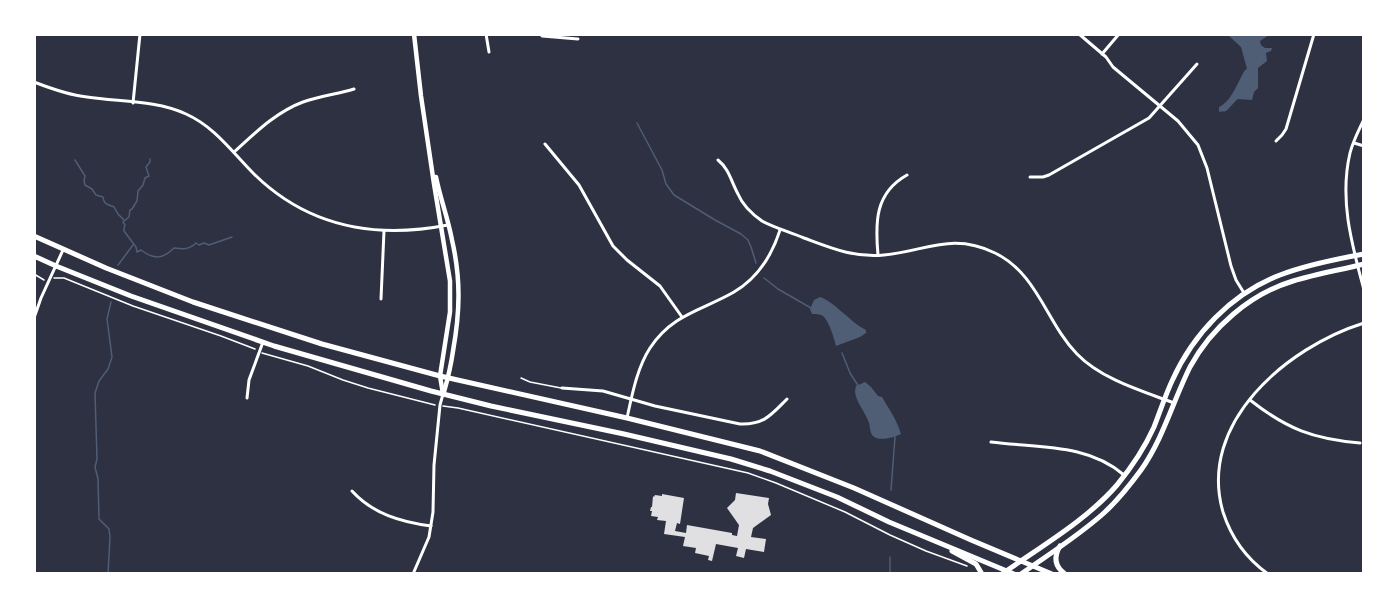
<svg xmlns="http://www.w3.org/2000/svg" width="1398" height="608" font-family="'Crimson Pro',serif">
  <rect width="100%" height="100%" fill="#2d3142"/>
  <g fill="#4f5d75">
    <path d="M1228,35H1269L1260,41L1261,45L1265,48H1272L1271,51L1266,53L1267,61L1258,68V88L1254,92L1252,100L1238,99C1235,101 1227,111 1226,111C1224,112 1221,111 1219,112V107C1232,101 1237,83 1245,70L1247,69L1241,47Z"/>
    <path d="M820,297C835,302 850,322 866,330V333L860,337L836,346C834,338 829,321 823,316C819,314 816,314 812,314L810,309L814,300Z"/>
    <path d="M865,382L871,387L878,396L882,397C889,409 897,420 901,434C896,437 879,442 873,436C870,433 870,427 869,423C866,413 855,401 855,391C855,389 856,388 856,386Z"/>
  </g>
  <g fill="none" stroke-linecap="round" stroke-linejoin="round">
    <g stroke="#4f5d75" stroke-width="1.5">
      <polyline points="637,123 662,170 666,184 674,195 715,220 741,234 748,240 751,247 756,263"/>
      <path d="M150,159V162L146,167L149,176L145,178L143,185L138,191L137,201L132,209L130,210L129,217L123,222L125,225L124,228V231L136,247L137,252L141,250C154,260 163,259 174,248C182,249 189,250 196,243L199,245L204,243L209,245L232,237"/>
      <path d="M75,160L85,176L84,181L85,185L92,189L96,195L103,197C104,205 107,204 114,207L118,214L124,220"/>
      <polyline points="118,265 133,245"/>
      <polyline points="764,278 778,289 811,308"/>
      <polyline points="842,353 850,373 859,387"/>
      <polyline points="891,490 895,437"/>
      <polyline points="890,557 890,574"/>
      <polyline points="108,574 110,537 109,529 99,519 98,479 95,467 97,459 95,393 99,381 108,369 112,357 107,319 111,302"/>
    </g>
  </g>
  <polygon fill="#e0e0e3" points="736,493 769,498 768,504 771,515 753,528 751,537 766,539 764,552 746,549 744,558 736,556 738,548 716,544 712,561 708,560 709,556 695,553 696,548 683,546 685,537 664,534 666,521 657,520 658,517 651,516 652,511 650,511 651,507 652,507 653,496 654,497 655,495 662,496 662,494 684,498 680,524 677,523 675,531 686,533 687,525 732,533 732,535 737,536 739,525 727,508 735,500"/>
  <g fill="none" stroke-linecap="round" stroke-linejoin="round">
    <g stroke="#fff" stroke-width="1.5">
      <polyline points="34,274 44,280"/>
      <polyline points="54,278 64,278 133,306 221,336 255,349"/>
      <polyline points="262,353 308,366 343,380 368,388 435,405"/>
      <polyline points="443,406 458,408 748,473 776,483 845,512 890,535 926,551 967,566"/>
    </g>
    <polyline stroke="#fff" stroke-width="1.5" points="521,378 530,382 561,388"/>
    <g stroke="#fff" stroke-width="3">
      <polyline points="486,34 489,52"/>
      <polyline points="542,34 542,36 578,39"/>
      <polyline points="1079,34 1106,57 1113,67 1178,121 1198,145 1207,168 1231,266 1236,280 1244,293"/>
      <polyline points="1102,54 1119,34"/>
      <path d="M34,82C52,89 69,95 87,97C119,102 156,100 186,114C215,127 232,152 254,174C308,227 376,239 448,225"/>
      <polyline points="133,103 140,34"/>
      <path d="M1364,119C1359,130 1353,141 1350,153C1339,200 1352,245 1364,290"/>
      <polyline points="1276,141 1282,135 1286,129 1314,34"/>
      <polyline points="1354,143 1364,146"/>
      <polyline points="545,144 579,185 613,246 627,260 660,286 682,317"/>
      <path d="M234,152C255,133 276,112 303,102C320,96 338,94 354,89"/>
      <path d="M718,160C729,169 731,181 738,194C743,206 752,214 762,221C775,228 790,232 804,238C831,248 854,258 884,255C926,251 952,232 995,253C1038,274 1046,322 1077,354C1101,379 1142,391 1174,403"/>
      <polyline points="1030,177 1043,177 1049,175 1149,118 1197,64"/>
      <path d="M878,255C875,222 875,193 907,175"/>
      <polyline points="381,299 384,231"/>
      <polyline points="34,318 41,298 63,250"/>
      <path d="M562,388L603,391L655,406L740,424C764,425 771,415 787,399"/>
      <polyline points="247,398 249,380 263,342"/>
      <path d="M1250,400C1287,429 1313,439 1360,443"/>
      <path d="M627,418C632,395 637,368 650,348C672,314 703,310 734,292C758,278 772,255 780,230"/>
      <path d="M991,442C1037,448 1087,443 1124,475"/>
      <path d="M352,491C373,514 401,522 431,526"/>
      <polyline points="413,574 429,537 433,512 434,465 440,405 443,394"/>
      <path d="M1268,574C1247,559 1231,537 1223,512C1197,423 1287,347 1364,323"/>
    </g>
    <g stroke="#fff" stroke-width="4.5">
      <polyline points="414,34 421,96 434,184 450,281 450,312 440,376 443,394"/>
      <path d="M436,177C440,198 448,218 452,240C461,279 460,312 453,351C451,365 448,378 444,392"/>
    </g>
    <g stroke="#fff" stroke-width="5">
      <path d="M1002,574C1040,547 1087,520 1117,485C1131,468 1145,447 1154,427C1160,412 1165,396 1172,381C1193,334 1231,294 1280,275C1306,265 1336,259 1364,254"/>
      <path d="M1021,574C1049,554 1080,535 1105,512C1119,499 1130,485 1141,470C1163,439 1173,401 1190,367C1211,328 1250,294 1293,281C1316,274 1340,270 1364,264"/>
    </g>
    <g stroke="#fff" stroke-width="5">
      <polyline points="34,236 106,268 193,302 322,344 440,376 627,418 760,451 854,488 971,540 1052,574"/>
      <polyline points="34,256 56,266 131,296 274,346 431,391 491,406 624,434 731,459 770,471 837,497 889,522 1014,574"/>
      <path d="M1060,546C1054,556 1054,566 1065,574"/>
      <polyline points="952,551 976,564 982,574"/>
    </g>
  </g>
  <rect width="1398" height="608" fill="none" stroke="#ffffff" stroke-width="72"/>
</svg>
